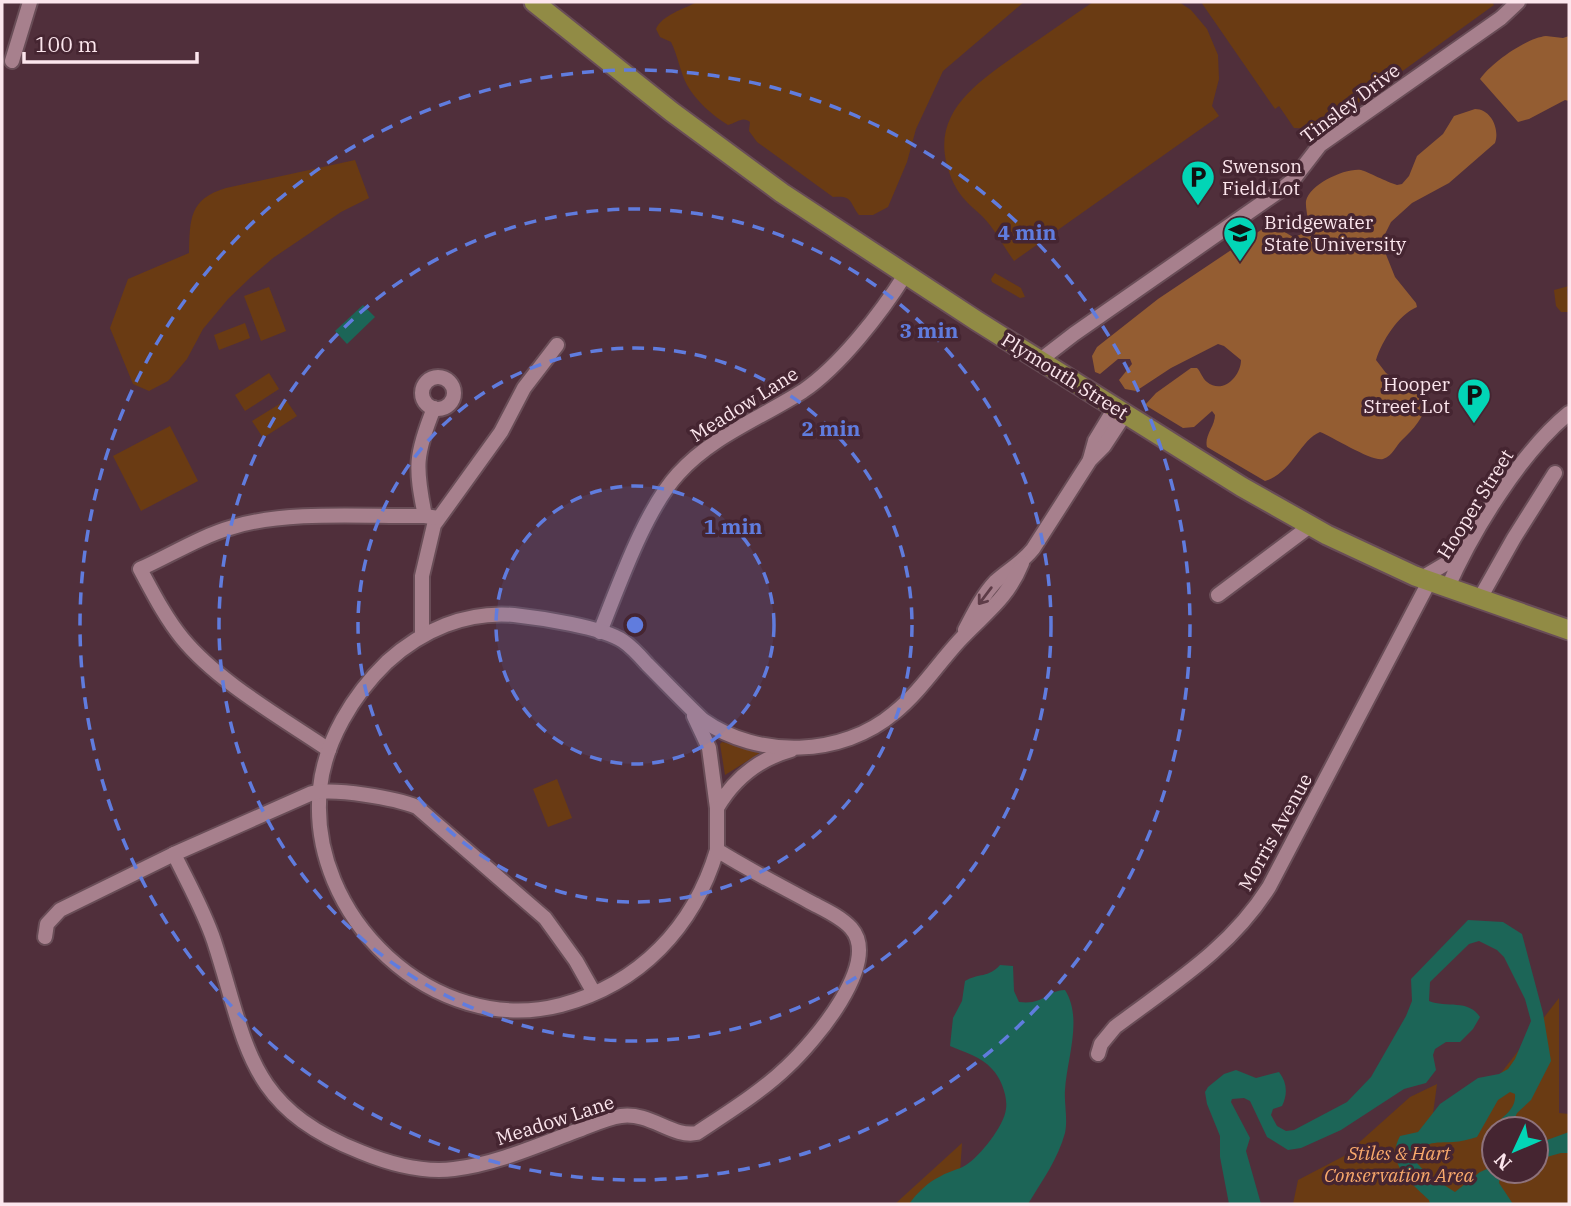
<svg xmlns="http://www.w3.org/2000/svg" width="1571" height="1206" font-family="'IBM Plex Serif',serif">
  <rect width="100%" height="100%" fill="#502f3b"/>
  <g fill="#6a3b13" fill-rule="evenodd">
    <path d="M697,2H1024L943,71L916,129L907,162L888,207L873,215H859C849,202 853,195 833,197L757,142L749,131L750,122C742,116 737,123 728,125C713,116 696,101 687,85C680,72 678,56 671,42L660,37L656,29C662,15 684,9 697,2Z"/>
    <path d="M1093,2H1179L1191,10L1207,29L1218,55L1219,79L1212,106L1219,116L1014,261C1004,247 994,228 982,216C971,206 961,198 954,184C922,117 975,84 1022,51C1046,35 1069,18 1093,2Z"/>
    <polygon points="1201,2 1492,2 1494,5 1322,129 1294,128 1279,106 1275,109"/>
    <path d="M355,160L369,198L341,212L273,258L251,277L228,299L203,329L187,359L176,372L168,381L149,391L133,384L110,328L128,279L189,253C190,219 189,199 226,188Z"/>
    <polygon points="995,273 1021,288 1025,297 1020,298 992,282 991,279"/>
    <polygon points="1569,286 1567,289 1569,312 1561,312 1556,306 1554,290"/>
    <polygon points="269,287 286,331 261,341 244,296"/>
    <polygon points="245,323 250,338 219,350 214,335"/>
    <polygon points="269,373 279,389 245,411 235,395"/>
    <polygon points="286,400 297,416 263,438 252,421"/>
    <polygon points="170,426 198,481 141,511 113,456"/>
    <polygon points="722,742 759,751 760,753 725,775 720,744"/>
    <polygon points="557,779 572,818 548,827 533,789"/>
    <path d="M1559,998V1113L1569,1114V1204H1293L1298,1180L1344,1156L1410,1097L1437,1084L1433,1114L1484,1095ZM1494,1129H1536V1171H1494Z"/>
    <polygon points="962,1143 958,1204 895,1204"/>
  </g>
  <g fill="#945d32">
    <path d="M1546,36L1563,38L1569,36V101L1565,100L1529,119L1518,122L1480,79C1491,63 1526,38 1546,36Z"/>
    <path d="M1475,109C1491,109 1500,129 1495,143L1449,183L1412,203L1391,222L1385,234L1383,247L1395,277L1416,303L1417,307C1398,315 1382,341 1376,360L1386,373L1428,400C1425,416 1413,430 1402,440C1396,445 1393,456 1383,459C1372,462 1333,437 1320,432C1300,440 1292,473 1265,481L1207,447C1204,436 1215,426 1215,415L1212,411L1194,427L1183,428L1145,405L1156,393L1191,368H1197C1201,372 1202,378 1207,382C1223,395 1241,376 1241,360L1224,346L1218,344L1171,368L1136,391L1125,389L1119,380L1132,364L1130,359H1118L1100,374L1095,372L1092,356L1097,347L1158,299L1267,226L1273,225L1293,237C1298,236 1304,234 1306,228C1310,221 1305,209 1306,201C1310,184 1345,168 1361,170C1368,172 1387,182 1397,185L1402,184L1409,176L1417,156L1443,134L1454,116Z"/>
  </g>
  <g fill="#1c6557">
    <polygon points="363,305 375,317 347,344 335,331"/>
    <path d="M1468,920L1503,922L1522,934L1543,1013L1551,1061L1531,1100L1517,1113L1512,1124L1503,1129L1501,1119C1509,1112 1516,1106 1515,1094L1510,1092L1498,1100L1477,1137C1469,1139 1461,1142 1453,1142C1435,1143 1421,1140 1415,1161L1428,1175L1455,1192L1480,1172L1494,1166V1171H1506L1500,1176L1499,1183L1513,1204H1430L1429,1200C1411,1183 1385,1163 1400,1136L1418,1132L1440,1104L1478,1078L1499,1074L1508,1069L1515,1059L1531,1021L1525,999L1504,957L1497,950L1479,941L1469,944L1430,982L1429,1001C1446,1008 1469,999 1480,1017L1473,1029L1460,1042H1446L1435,1049L1433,1055L1436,1070L1426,1083L1404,1089L1341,1130L1301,1148L1288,1150L1267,1137L1250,1101L1244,1098L1232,1099L1231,1102L1250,1138L1246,1151L1261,1204H1229L1220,1157V1136L1207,1104L1205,1092L1208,1087L1224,1074L1236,1070L1256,1078L1279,1072C1287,1082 1288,1094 1282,1106L1273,1109L1271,1115L1277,1126L1286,1131L1294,1130L1347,1102L1371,1077L1406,1016L1412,1001L1411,979Z"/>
    <path d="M1000,965L1013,966L1014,991L1019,1002C1045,1005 1045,991 1065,990C1083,1018 1067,1058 1065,1090C1064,1103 1068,1119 1065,1133C1058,1159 1042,1181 1028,1204H909C917,1193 928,1182 941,1176C949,1171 958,1170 966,1165C980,1156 1004,1126 1006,1109C1008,1097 1001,1078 992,1069C982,1057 964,1052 950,1046L953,1018L962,1001L965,981C978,973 989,978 1000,965Z"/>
    <polygon points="1569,1132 1569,1153 1561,1153 1536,1160 1536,1144"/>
  </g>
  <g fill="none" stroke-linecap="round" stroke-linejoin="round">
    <g stroke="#694d57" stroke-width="18">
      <g id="minor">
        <polyline points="12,61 30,2"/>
        <polyline points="1039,361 1074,334 1282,189 1293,180 1320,145 1501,18 1518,2"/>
        <circle cx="438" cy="393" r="16"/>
        <polyline points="1090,459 1095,441 1115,408"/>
        <path d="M425,516C415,467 415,455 434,408"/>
        <polyline points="1420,579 1447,563 1460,543"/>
        <path d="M1447,589C1472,532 1521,452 1569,413"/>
        <polyline points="1218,595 1310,526"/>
        <polyline points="1479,600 1514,538 1555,473"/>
        <path d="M965,630C974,613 982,596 995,582C1008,570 1021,564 1033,549L1090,460L1104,446L1125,414"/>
        <path d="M600,632C619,585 645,510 678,474C712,436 761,418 803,391C840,366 881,313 905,275"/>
        <polyline points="422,635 422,576 434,525 501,432 524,388 557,345"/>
        <path d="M694,716L709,748L717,808C734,779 759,759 791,750"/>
        <path d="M329,750C282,718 218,682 182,638C165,617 153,593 140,569C171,555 201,536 233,527C288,510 367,517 425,516L438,518"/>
        <path d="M717,850C694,927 640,984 561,1005C434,1038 306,916 320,788C325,741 353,695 387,662C422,630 466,611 514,615C541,618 602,627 623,641C632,647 640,656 647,664C666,683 684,702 703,720C758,759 842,757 894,713C919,693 937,665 959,641C985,613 1007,600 1022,563"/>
        <polyline points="45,937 47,924 60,910 174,854"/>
        <path d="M594,993L576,961L545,918L417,807C395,798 336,788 312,793L174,854C188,883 204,911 214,941C248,1045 245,1106 361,1152C390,1164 422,1173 454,1169C496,1164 536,1146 576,1131C590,1126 606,1118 621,1116C651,1112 672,1138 697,1133C727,1113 761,1092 787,1067C813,1043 882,963 851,928C840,916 823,909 810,902C779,885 747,869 717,850V808"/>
        <path d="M1098,1054L1101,1044L1115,1027C1172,984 1230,949 1269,887L1429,582"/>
      </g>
    </g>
    <g stroke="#694d57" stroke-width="23">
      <polyline id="major" points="534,2 672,112 782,193 977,321 1242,487 1327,535 1415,576 1569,630"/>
    </g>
    <use href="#minor" stroke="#a7808d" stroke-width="14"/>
    <use href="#major" stroke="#918b45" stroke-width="19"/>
  </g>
  <defs><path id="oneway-shaft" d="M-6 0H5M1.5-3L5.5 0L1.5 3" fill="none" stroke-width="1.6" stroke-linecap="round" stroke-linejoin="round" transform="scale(1.75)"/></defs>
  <use stroke="#5e3c48" href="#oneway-shaft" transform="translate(985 596) rotate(127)"/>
  <circle cx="635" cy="625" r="139" fill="#607cde" fill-opacity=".12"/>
  <g fill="none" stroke="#607cde" stroke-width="3.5" stroke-dasharray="12 9">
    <circle cx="635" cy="625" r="139"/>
    <circle cx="635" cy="625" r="277"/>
    <circle cx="635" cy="625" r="416"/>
    <circle cx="635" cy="625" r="555"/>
  </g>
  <defs>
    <g id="parking-pin" transform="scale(1.75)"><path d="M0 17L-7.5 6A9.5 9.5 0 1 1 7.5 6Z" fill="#02d5b6" stroke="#452531"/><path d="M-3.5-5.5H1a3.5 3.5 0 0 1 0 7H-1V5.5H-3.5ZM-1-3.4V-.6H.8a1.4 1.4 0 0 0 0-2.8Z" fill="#111"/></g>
    <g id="university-pin" transform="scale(1.75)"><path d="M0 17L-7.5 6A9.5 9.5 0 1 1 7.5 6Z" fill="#02d5b6" stroke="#452531"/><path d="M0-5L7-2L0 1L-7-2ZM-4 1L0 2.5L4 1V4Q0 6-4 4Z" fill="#111"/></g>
  </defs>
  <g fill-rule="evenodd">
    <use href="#parking-pin" x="1198" y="177"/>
    <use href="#university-pin" x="1240" y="233"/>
    <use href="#parking-pin" x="1474" y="395"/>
  </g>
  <g text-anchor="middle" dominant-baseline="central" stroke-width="7" stroke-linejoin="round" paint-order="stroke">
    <g font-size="19" fill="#fce6ed" stroke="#452531">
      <text transform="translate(1350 103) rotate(-37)">Tinsley Drive</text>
      <text transform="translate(1065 376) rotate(32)">Plymouth Street</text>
      <text transform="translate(744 404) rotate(-32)">Meadow Lane</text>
      <text transform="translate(1475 504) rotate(-58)">Hooper Street</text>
      <text transform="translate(1275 832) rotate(-61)">Morris Avenue</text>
      <text transform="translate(555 1120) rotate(-18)">Meadow Lane</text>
    </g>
    <g font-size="19" fill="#fce6ed" stroke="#452531" text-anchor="start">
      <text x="1222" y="166">Swenson<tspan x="1222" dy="22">Field Lot</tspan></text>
      <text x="1264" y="222">Bridgewater<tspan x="1264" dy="22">State University</tspan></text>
      <text x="1450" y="384" text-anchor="end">Hooper<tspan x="1450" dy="22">Street Lot</tspan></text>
    </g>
    <g font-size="19" font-style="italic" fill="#faa96c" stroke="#452531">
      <text x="1399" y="1153">Stiles &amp; Hart<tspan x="1399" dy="22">Conservation Area</tspan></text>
    </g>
  </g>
  <circle cx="635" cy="625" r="10" fill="#607cde" stroke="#452531" stroke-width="3.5"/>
  <g font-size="21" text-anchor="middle" font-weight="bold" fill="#607cde" stroke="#452531" stroke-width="7" stroke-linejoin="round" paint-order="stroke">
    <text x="1027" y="240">4 min</text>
    <text x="929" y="338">3 min</text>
    <text x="831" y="436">2 min</text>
    <text x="733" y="534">1 min</text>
  </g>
  <rect width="1571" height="1206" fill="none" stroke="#fce6ed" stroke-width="7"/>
  <g transform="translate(1515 1150) rotate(226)"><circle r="33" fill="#452531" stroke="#8e727c" stroke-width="2"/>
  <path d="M0-5L12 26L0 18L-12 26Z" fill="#02d5b6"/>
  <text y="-10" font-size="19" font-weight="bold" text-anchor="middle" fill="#fce6ed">N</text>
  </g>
  <path d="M24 52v10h173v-10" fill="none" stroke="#fce6ed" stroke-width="3.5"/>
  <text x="35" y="52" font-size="21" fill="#fce6ed" stroke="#452531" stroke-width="5" paint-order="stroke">100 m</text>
</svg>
